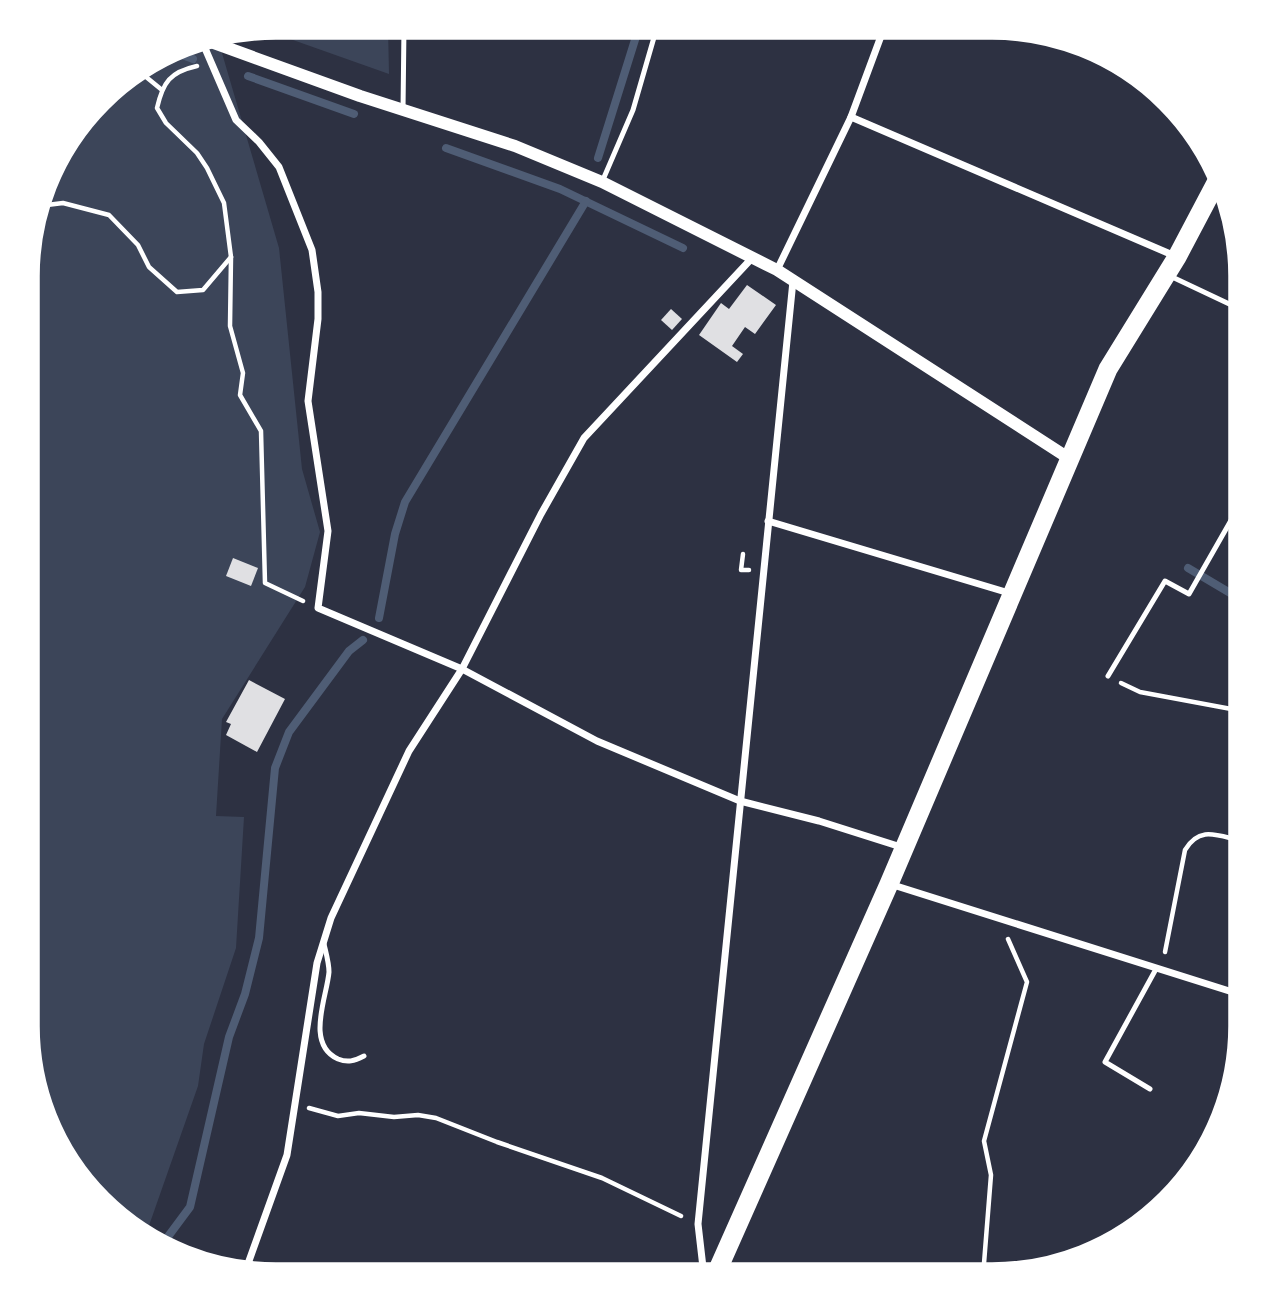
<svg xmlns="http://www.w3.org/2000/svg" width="1269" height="1303" font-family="'DejaVu Sans',sans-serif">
  <rect width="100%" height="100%" fill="#2d3142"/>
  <g fill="#3c4559">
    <polygon points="277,26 388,27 389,74 262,29"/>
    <polygon points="217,36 279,248 302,469 320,532 305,587 222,719 216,816 244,817 236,948 204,1044 198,1086 145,1237 69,1166 27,1042 31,228 60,152 112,88 196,40"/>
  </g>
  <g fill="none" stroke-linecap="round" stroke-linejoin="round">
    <g stroke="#4f5d75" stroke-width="8">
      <polyline points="174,52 193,59"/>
      <polyline points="248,76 354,114"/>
      <polyline points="446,148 560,189 683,248"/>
      <polyline points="598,158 639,27"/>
      <polyline points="1188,568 1242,600"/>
      <polyline points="379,618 395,534 405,502 586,201"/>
      <polyline points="161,1246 190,1207 229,1037 245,994 259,938 275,768 289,732 349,651 363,640"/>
    </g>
  </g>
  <g fill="#e0e0e3">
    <polygon points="747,285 776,305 755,334 745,327 732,346 743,354 737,362 699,335 721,303 729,309"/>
    <polygon points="671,309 682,319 672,330 661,320"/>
    <polygon points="233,558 258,568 251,586 226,576"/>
    <polygon points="249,680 285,699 257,752 226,735 231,724 226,722"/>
  </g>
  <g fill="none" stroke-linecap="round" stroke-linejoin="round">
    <g stroke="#fff" stroke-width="4.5">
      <path d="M197,66C170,72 163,82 157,108L166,123L197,153L207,168L224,203L231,257L230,326L243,373L240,395L261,431L265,583L303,601"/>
      <polyline points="140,72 162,90"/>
      <polyline points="39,206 63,203 109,215 138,245 149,267 177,292 203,290 231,257"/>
      <polyline points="743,554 741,570 749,570"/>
      <polyline points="1121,683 1140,692 1242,711"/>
      <path d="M1165,952L1185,850C1200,825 1218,836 1242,841"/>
      <polyline points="309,1108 338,1116 359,1113 394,1117 418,1115 436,1118 497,1142 602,1178 681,1216"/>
      <polyline points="983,1276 991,1175 984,1141 1027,982 1008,939"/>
    </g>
    <g stroke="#fff" stroke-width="5">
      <polyline points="403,110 404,27"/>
      <polyline points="602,182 633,110 657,27"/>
      <polyline points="1170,276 1242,310"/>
      <polyline points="1108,676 1165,581 1189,594 1242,501"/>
      <path d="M324,944C326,953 329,963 329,972C327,997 305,1044 338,1059C348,1063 354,1061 364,1056"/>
      <polyline points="1150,1089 1105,1062 1156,969"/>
    </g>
    <g stroke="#fff" stroke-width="7">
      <polyline points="201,39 236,120 259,142 279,167 312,250 318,292 318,319 308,401 328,531 318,608 462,669 597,741 740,801 819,821 901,847"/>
      <polyline points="851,117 1175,256"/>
      <polyline points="777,270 851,117 884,28"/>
      <polyline points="768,521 1009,593"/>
      <polyline points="890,884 1242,995"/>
      <polyline points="245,1272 287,1155 317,963 331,918 409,751 462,669 541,514 584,438 753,257"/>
      <polyline points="704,1276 698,1224 793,281"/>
    </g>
    <polyline stroke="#fff" stroke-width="12" points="203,39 360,96 515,146 602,182 777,270 1070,459"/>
    <polyline stroke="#fff" stroke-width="19" points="715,1276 889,884 1108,369 1177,257 1216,183"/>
  </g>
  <path d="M0 0H1269V1303H0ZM276 38H992A238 238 0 0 1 1230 276V1026A238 238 0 0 1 992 1264H276A238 238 0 0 1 38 1026V276A238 238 0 0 1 276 38Z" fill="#fff" fill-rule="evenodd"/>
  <path fill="none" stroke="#fff" stroke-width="3.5" d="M276 38H992A238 238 0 0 1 1230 276V1026A238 238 0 0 1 992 1264H276A238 238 0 0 1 38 1026V276A238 238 0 0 1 276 38Z"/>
</svg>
